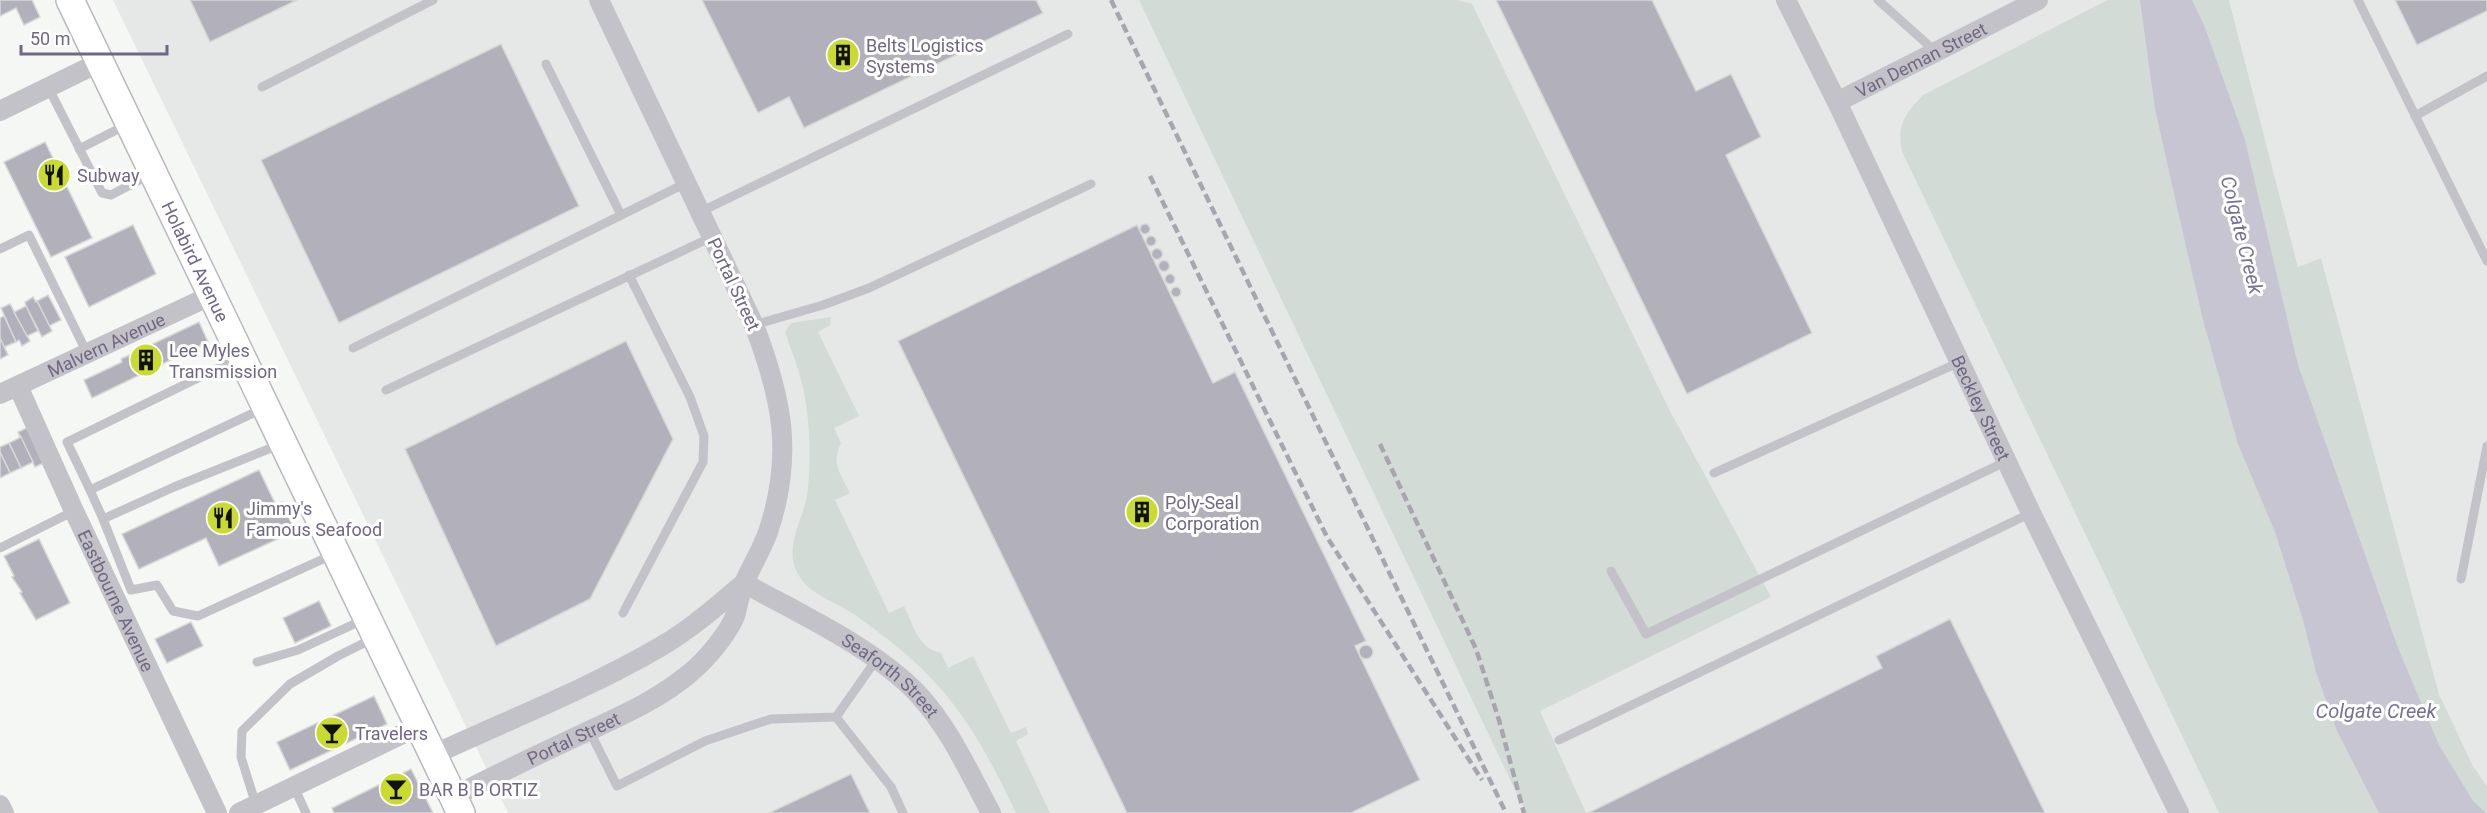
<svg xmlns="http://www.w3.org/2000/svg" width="2487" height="813" font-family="Roboto,sans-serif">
  <rect width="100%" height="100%" fill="#f4f7f4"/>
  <g fill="#e6e7e7">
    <polygon points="113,0 2107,0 1923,95 1902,152 2219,813 508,813"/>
    <polygon points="2229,0 2487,0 2487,786 2473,766 2439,694 2321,258 2298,267"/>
  </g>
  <g fill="#d3dbd7">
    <polygon points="1139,0 1458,0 1472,4 1670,411 1771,597 1540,711 1586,813 1526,813"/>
    <path d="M2107,0H2229L2298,267L2321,258L2439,694L2473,766L2487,786V813H2219L1902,152C1897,124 1904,115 1923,95Z"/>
    <path d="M831,317L830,325L818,332L859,416L834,428L841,443C831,465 840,473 850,493L835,500L889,613L904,606C913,625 919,649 941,653L948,668L973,656L1011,733L1026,727L1028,734L1016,741L1050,813H1016C982,742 954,691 891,642C877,631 862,619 847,610C830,600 809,593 799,576C781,546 806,518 808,488C811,456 810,420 803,388C799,369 791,350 785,332L791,323Z"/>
  </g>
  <polygon fill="#c7c5d1" points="2140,0 2192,0 2204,25 2245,140 2298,365 2398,648 2439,745 2473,801 2486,813 2379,813 2337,731 2316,672 2303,620 2275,532 2238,444 2203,320 2177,207 2155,109"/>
  <g fill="#b2b0bb" stroke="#d6d8d6" stroke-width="1.5">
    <polygon points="0,0 32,0 40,17 24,25 16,8 0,16"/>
    <polygon points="190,0 297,0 210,42"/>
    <polygon points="702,0 1036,0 1043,13 804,128 789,97 758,113"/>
    <polygon points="1496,0 1652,0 1696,91 1731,74 1761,137 1726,155 1812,333 1687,394"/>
    <polygon points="2395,0 2487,0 2487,11 2417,45"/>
    <polygon points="501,44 579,206 339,323 261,160"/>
    <polygon points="45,142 92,238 51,257 4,162"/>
    <circle cx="1145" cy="229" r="5"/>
    <polygon points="133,225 156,274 89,307 65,257"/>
    <polygon points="1137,225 1213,383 1235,372 1366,641 1355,646 1420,780 1351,813 1127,813 898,341"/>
    <circle cx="1151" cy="241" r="5"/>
    <circle cx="1157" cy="254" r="5.5"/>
    <circle cx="1164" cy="266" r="5.5"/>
    <circle cx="1170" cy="279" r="5"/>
    <circle cx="1176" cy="292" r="5"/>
    <polygon points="48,295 61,320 49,326 37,301"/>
    <polygon points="33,297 36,302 37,301 52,331 42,337 26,306 25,302"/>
    <polygon points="10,304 30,341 22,346 19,340 16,342 1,308"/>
    <polygon points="26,306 38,331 27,336 14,312"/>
    <polygon points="4,316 16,342 4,347 0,338 0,318"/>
    <polygon points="199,322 208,342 92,398 84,380 122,362 121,359"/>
    <polygon points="0,338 8,355 0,359"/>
    <polygon points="626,341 673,439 590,599 496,646 405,449"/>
    <polygon points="29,427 46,462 35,467 18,432"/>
    <polygon points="21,437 33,462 21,468 9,443"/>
    <polygon points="9,443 21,468 10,473 0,452 0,447"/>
    <polygon points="0,452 10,473 0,478"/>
    <polygon points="259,470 276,505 282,502 295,531 219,566 206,538 139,569 122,534"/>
    <polygon points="39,539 70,603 36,620 20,593 22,592 12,577 14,576 4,556"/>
    <polygon points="319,601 331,626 295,643 283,618"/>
    <polygon points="1950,619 2045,813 1588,813 1882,668 1876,656"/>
    <polygon points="191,622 203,646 167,663 155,639"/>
    <circle cx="1366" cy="652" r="7"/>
    <polygon points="374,696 387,724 290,770 277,742"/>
    <polygon points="411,769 433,813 334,813 332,808"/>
    <polygon points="851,774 870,813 769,813"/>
  </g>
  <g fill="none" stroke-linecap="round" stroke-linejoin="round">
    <g stroke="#bab7bf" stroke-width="30">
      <g id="secondary">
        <path id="s7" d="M70,0L461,813"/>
      </g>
    </g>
    <g stroke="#c4c2c9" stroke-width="9">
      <polyline points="1878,0 1936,52"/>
      <polyline points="2358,0 2487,261"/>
      <polyline points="546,64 621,215"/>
      <polyline points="48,87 102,193 111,195 151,174"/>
      <polyline points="262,87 433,0"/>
      <polyline points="2415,116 2487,76"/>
      <polyline points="79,149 128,124"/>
      <polyline points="700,212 1068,34"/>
      <polyline points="0,249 29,235 87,353"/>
      <polyline points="754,325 823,305 869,288 1091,184"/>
      <polyline points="353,348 686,183"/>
      <polyline points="239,358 67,442 90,490 264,408"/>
      <polyline points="386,390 712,237"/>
      <polyline points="1714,473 1960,362"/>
      <polyline points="90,490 103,519 174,487 281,444"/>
      <polyline points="103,519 131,590 157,585 173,611 198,616 334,554"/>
      <polyline points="0,548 74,511"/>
      <polyline points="1611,571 1646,634 2007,461"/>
      <polyline points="2461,579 2487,446"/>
      <polyline points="623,613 703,462 704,436 690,397 629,275"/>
      <polyline points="257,662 298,650 365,619"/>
      <polyline points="836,717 891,787 903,813"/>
      <polyline points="589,730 617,786 705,741 771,719 836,717 876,660"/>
      <polyline points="1559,740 2031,513"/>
      <polyline points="294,787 306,813"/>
      <polyline points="256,805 241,757 242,731 290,684 338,656 376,637"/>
    </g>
    <g stroke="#c4c2c9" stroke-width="20">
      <path id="s1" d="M1786,0L1837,102L2031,513L2179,813"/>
      <path id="s2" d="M1837,102L2038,0"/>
      <polyline points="0,111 100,62"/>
      <path id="s3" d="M18,386L74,511L217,813"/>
      <path id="s4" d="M0,394L212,295"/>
      <path id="s5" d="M744,583C798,613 874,648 917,693C949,727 969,772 991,813"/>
      <path d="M433,755C508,720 588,689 660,647C691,629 717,606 744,583"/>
      <path id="s6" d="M453,797C495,775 537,755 580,735C618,717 657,701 690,673C705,661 728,634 735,616C738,605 740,593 745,581C752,565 762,549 768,532C794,455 782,398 754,325L599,0"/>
      <polyline points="0,805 4,813"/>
      <polyline points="239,813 419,726"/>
    </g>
    <use href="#secondary" stroke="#fff" stroke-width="27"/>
    <g stroke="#a8a5af" stroke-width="4.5" stroke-dasharray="9 4.5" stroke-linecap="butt">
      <polyline points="1111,0 1506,813"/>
      <polyline points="1150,176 1327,537 1482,780"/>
      <polyline points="1380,444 1476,649 1499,720 1524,813"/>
    </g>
  </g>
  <defs>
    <g id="building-disc" transform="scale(1.725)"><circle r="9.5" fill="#c9da30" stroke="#fff"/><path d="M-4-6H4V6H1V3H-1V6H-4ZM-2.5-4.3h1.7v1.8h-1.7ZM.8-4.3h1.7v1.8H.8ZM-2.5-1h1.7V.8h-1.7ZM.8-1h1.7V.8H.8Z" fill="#111"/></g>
    <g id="restaurant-disc" transform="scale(1.725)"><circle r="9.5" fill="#c9da30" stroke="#fff"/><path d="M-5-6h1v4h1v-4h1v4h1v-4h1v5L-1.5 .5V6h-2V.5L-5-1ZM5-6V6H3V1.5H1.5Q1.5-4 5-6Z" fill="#111"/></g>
    <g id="bar-disc" transform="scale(1.725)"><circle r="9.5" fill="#c9da30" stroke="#fff"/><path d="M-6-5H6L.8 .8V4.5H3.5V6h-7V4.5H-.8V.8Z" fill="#111"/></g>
  </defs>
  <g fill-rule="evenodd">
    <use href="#building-disc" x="843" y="55"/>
    <use href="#restaurant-disc" x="54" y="175"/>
    <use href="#building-disc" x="146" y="360"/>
    <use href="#building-disc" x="1142" y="512"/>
    <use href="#restaurant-disc" x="223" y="518"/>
    <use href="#bar-disc" x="332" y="733"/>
    <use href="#bar-disc" x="396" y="789"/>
  </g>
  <g text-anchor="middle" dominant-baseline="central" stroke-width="6" stroke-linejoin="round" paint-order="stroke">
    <g font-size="18" fill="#706783" stroke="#fff" text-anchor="start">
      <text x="866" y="45">Belts Logistics<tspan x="866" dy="21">Systems</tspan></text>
      <text x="77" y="175">Subway</text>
      <text x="169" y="350">Lee Myles<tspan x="169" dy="21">Transmission</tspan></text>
      <text x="1165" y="502">Poly-Seal<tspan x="1165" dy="21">Corporation</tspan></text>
      <text x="246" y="508">Jimmy's<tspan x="246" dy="21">Famous Seafood</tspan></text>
      <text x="355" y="733">Travelers</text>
      <text x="419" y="789">BAR B B ORTIZ</text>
    </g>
    <g font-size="18" fill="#706783" stroke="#fff">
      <text stroke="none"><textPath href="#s2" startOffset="94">Van Deman Street</textPath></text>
      <text stroke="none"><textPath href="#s7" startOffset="290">Holabird Avenue</textPath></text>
      <text transform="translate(734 284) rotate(65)">Portal Street</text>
      <text stroke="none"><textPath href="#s4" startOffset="117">Malvern Avenue</textPath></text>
      <text stroke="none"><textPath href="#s1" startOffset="452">Beckley Street</textPath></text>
      <text stroke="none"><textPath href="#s3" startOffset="236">Eastbourne Avenue</textPath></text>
      <text stroke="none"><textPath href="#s5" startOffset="174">Seaforth Street</textPath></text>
      <text stroke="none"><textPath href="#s6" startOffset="134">Portal Street</textPath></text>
    </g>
    <g font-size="20" font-style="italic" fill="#777294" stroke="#fff">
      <text transform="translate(2242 235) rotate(76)">Colgate Creek</text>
      <text x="2376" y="711">Colgate Creek</text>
    </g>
  </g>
  <path d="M21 45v9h146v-9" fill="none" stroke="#706783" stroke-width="3"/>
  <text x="30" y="45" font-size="18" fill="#706783" stroke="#ffffff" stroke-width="4.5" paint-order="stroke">50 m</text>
</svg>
